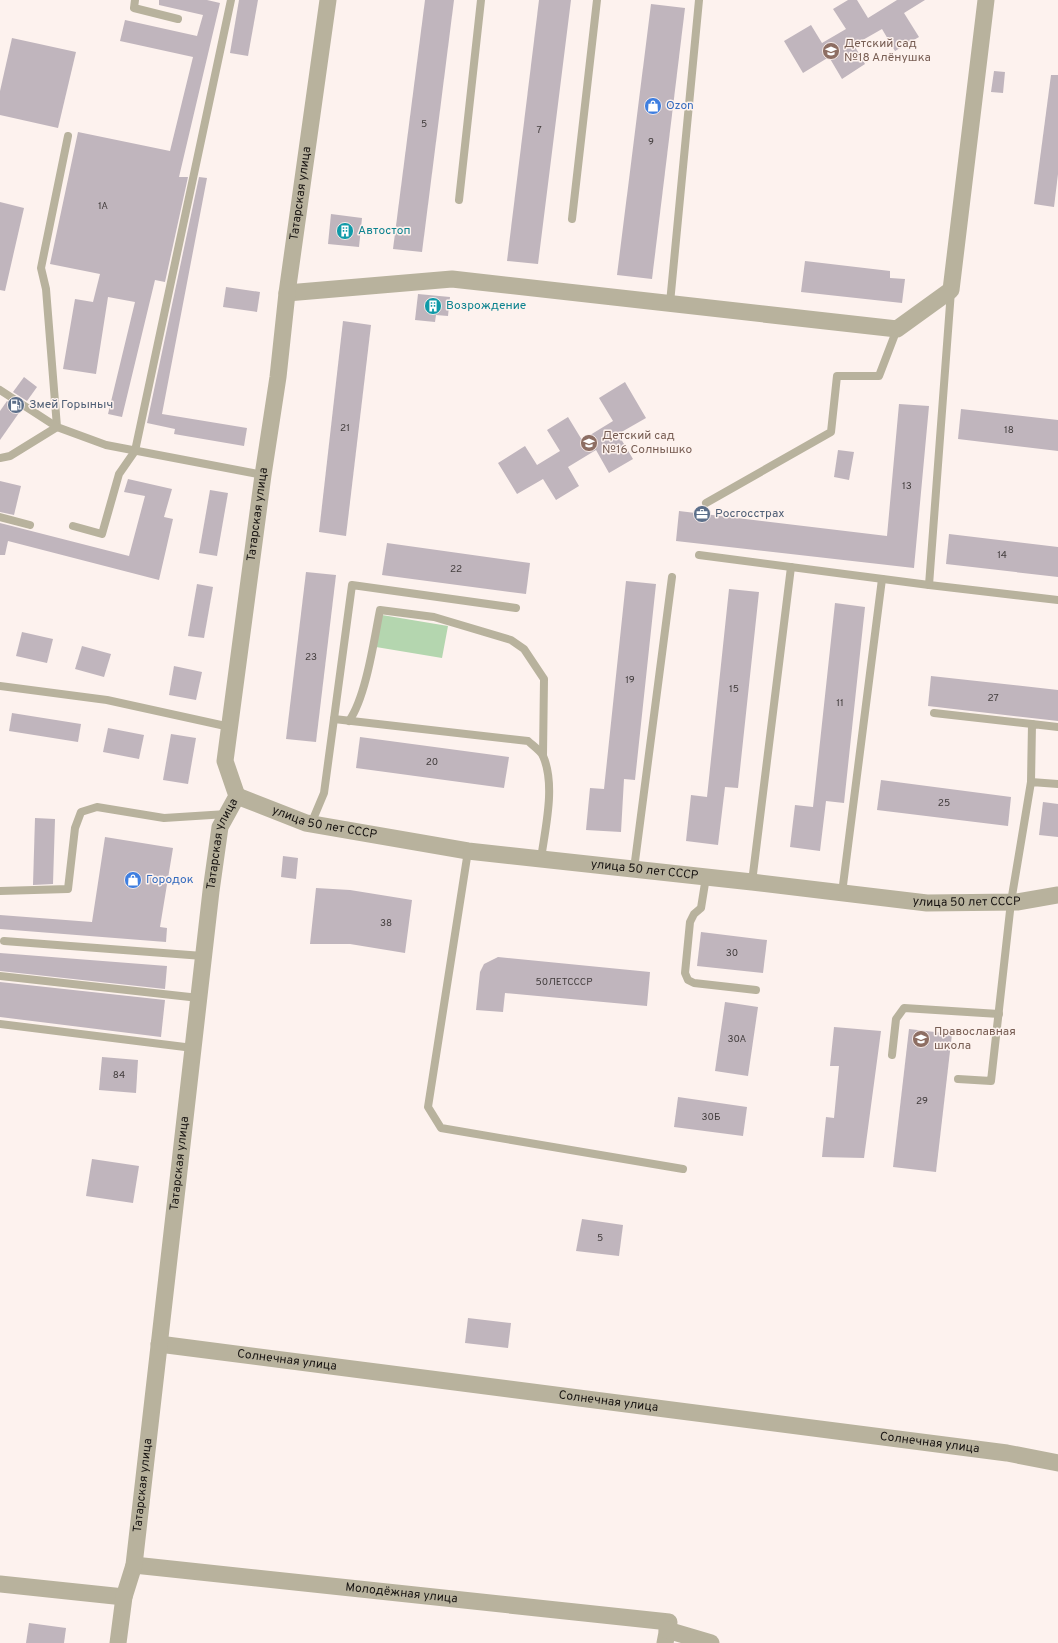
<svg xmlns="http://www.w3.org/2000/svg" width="1058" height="1643" font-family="Overpass,sans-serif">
  <rect width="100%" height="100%" fill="#fdf2ee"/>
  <polygon fill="#b4d6af" points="382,615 448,626 442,658 376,647"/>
  <g fill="#c0b5bd">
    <polygon points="159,0 207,0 220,3 179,177 188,177 165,282 155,280 122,417 108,414 135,302 108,297 96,374 63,369 75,299 93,302 100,274 50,264 78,132 170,151 193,57 120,41 125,20 197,36 203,15 159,5"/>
    <polygon points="239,0 258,0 248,56 230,53"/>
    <polygon points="425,0 454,0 422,252 393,249"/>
    <polygon points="539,0 571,0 538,264 507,261"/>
    <polygon points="848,0 857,0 868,18 897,0 925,0 904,13 919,37 895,51 882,29 854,45 865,64 842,79 829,57 803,73 784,41 811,25 822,43 846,29 833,9"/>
    <polygon points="651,4 685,8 652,279 617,275"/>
    <polygon points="12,38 76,52 58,128 0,115 0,91"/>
    <polygon points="994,71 1005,72 1003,93 991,92"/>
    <polygon points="1051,75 1058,75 1058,174 1054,207 1034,204"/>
    <polygon points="199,177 207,178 162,414 247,428 244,446 174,434 175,429 147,423"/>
    <polygon points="0,202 24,208 5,291 0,290"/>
    <polygon points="331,214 362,218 359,247 328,244"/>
    <polygon points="805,261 890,271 890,278 905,279 902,303 801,292"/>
    <polygon points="226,287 260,292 257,312 223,307"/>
    <polygon points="418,294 450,297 448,316 436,315 435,322 415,320"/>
    <polygon points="343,321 371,325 346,536 319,532"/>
    <polygon points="24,377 37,387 27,401 13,392"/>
    <polygon points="625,382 646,418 618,434 633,459 609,473 596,450 568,467 579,486 556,500 543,479 517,494 498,463 525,446 537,465 560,451 547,430 568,417 582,440 613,421 599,398"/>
    <polygon points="7,401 21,410 0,440 0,411"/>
    <polygon points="899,404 929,406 914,568 676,541 679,511 887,536"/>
    <polygon points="961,409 1058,420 1058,451 958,439"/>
    <polygon points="838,450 854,452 849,480 834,477"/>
    <polygon points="128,479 172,489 164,517 173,519 159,580 8,541 5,555 0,555 0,523 129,556 145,496 124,492"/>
    <polygon points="0,481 21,486 14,515 0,512"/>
    <polygon points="210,490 228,493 217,556 199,553"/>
    <polygon points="949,534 1058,547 1058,577 946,564"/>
    <polygon points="387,543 530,563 526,594 382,575"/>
    <polygon points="306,572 336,575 316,742 286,739"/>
    <polygon points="626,581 656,584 635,780 624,779 621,832 586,830 590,788 604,789"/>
    <polygon points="197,584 213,587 204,638 188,636"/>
    <polygon points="729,589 759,592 738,788 725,787 718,845 686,841 691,795 707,797"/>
    <polygon points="835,603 865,607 844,803 826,801 820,851 790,847 795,805 813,807"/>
    <polygon points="22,632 53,639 47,663 16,656"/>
    <polygon points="82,646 111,654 104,677 75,669"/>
    <polygon points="174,666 202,672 196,700 169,695"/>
    <polygon points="931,676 1058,690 1058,721 928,706"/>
    <polygon points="12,713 81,724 78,742 9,731"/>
    <polygon points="108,728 144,735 139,759 103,752"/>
    <polygon points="171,734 196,738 188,784 163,780"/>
    <polygon points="360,737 509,757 504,788 356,768"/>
    <polygon points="881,780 1011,797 1008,826 877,810"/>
    <polygon points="1043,802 1058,804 1058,837 1039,835"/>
    <polygon points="35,818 55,819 53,884 33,885"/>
    <polygon points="105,837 173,848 160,927 167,928 166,942 0,929 0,915 92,922"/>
    <polygon points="283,856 298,858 296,879 281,877"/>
    <polygon points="316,888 350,890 412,900 405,953 350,944 310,944"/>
    <polygon points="701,932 767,940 763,973 697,966"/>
    <polygon points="0,953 167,966 165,989 0,971"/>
    <polygon points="498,957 650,972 647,1006 505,993 503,1012 476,1010 480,972 484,964"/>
    <polygon points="0,982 165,1000 161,1037 0,1017"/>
    <polygon points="725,1002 758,1007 748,1076 715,1071"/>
    <polygon points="834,1027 881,1031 864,1158 822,1157 826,1117 834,1118 839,1066 830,1066"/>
    <polygon points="909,1029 952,1034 936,1172 893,1167"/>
    <polygon points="102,1057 138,1060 136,1093 99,1090"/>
    <polygon points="678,1097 747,1107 743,1136 674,1127"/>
    <polygon points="92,1159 139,1166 133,1203 86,1196"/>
    <polygon points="582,1219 623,1225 619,1256 576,1251"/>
    <polygon points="468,1318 511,1323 508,1348 465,1343"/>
    <polygon points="29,1623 66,1628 64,1643 26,1643"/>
  </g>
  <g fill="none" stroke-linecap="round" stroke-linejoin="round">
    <g stroke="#b8b29d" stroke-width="8">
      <polyline points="135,0 134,8 178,19"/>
      <polyline points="68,136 41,268 46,289 57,427 106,445 263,475"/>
      <polyline points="459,200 481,0"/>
      <polyline points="572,219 597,0"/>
      <polyline points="951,291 929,585 1058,600"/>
      <polyline points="670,303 699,0"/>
      <polyline points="0,390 57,427 10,456 0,458"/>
      <polyline points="706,503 831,432 837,376 879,376 897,329"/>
      <polyline points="0,517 30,525"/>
      <polyline points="73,526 102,534 119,474 135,451 231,0"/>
      <polyline points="699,555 929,585"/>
      <polyline points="0,686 107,700 230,727"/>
      <polyline points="934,713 1032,724"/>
      <path d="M334,719L528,741C532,745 541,751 543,756C556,785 545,829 541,859"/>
      <path d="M349,721C366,697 374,640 380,610L434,617L511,640L524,649L544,679L543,755"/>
      <polyline points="1031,782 1032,724 1058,727"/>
      <polyline points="311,824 324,793 352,585 516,608"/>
      <polyline points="468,851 428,1107 441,1128 683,1169"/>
      <polyline points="634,869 672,577"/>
      <polyline points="706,877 701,908 694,914 690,922 685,973 688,980 694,983 756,990"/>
      <polyline points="752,882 791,567"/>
      <polyline points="0,891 68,889 75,828 81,812 97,807 164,818 227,814"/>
      <polyline points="842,893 882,579"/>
      <polyline points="4,941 203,956"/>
      <polyline points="0,976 199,998"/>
      <polyline points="0,1024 193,1048"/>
      <polyline points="892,1055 896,1019 904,1008 999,1014"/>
      <polyline points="958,1079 991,1081 1011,902 1031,782 1058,784"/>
    </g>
    <g stroke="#b8b29d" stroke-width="17">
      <polyline points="287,293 452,279 897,329 951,290 986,0"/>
      <path id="s1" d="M237,796L306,823L468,851L752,882L927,903L1017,902L1058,895"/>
      <path id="s2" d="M159,1344L1007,1453L1058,1463"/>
      <path id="s3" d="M134,1565L669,1622L665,1643"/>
      <polyline points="0,1584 124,1597"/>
      <polyline points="667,1630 711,1643"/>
      <path id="s4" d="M118,1643L124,1597L134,1565L211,891L220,827L237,796L225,761L263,475L278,377L287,293L328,0"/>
    </g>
  </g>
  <defs>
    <g id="school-disc" transform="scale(0.9)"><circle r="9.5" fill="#8d6e63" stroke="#fdf2ee"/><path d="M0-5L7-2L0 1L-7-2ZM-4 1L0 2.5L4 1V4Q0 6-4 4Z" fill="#fff"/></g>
    <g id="shop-disc" transform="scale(0.9)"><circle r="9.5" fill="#3f7fe0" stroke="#fdf2ee"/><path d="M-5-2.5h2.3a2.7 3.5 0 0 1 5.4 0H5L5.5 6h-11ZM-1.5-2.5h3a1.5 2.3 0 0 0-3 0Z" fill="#fff"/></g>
    <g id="building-disc" transform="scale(0.9)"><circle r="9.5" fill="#0f9aa8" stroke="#fdf2ee"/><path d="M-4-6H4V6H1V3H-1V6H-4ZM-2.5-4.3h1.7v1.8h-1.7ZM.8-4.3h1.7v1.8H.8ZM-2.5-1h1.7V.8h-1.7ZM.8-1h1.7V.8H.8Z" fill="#fff"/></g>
    <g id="fuel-disc" transform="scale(0.9)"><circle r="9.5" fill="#5c6f8a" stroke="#fdf2ee"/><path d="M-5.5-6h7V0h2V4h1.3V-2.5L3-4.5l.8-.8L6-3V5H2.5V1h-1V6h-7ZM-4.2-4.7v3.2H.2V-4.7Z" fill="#fff"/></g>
    <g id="office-disc" transform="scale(0.9)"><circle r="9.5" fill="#5c6f8a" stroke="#fdf2ee"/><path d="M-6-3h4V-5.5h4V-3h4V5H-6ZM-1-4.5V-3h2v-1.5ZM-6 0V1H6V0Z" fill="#fff"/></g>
  </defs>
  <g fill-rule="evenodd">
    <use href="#school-disc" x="831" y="51"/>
    <use href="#shop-disc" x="653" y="106"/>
    <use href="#building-disc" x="345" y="231"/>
    <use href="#building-disc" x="433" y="306"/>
    <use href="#fuel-disc" x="16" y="405"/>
    <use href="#school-disc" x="589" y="443"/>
    <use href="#office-disc" x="702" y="514"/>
    <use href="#shop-disc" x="133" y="880"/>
    <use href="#school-disc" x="921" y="1039"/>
  </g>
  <g text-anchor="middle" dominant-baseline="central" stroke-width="3" stroke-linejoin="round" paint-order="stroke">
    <g font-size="10" fill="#413c3c">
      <text x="424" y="124">5</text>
      <text x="539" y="130">7</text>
      <text x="651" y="142">9</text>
      <text x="103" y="206">1А</text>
      <text x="345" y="428">21</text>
      <text x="1009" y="430">18</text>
      <text x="907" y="486">13</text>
      <text x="1002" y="555">14</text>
      <text x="456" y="569">22</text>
      <text x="311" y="657">23</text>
      <text x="630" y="680">19</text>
      <text x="734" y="689">15</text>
      <text x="993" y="698">27</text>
      <text x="840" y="703">11</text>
      <text x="432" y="762">20</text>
      <text x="944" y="803">25</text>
      <text x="386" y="923">38</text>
      <text x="732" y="953">30</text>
      <text x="564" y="982">50ЛЕТСССР</text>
      <text x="737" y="1039">30А</text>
      <text x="119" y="1075">84</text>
      <text x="922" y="1101">29</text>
      <text x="711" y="1117">30Б</text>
      <text x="600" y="1238">5</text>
    </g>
    <g font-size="12" fill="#785e54" stroke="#fdf2ee" text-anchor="start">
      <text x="844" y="44">Детский сад<tspan x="844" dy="14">№18 Алёнушка</tspan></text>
      <text x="602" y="436">Детский сад<tspan x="602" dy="14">№16 Солнышко</tspan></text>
      <text x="934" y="1032">Православная<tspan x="934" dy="14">школа</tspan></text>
    </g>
    <g font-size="12" fill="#366cbe" stroke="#fdf2ee" text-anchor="start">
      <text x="666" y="106">Ozon</text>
      <text x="146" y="880">Городок</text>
    </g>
    <g font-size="12" fill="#171311" stroke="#fdf2ee">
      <text stroke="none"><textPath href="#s4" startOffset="1468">Татарская улица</textPath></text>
      <text stroke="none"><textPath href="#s4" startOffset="1144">Татарская улица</textPath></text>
      <text stroke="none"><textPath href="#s1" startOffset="92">улица 50 лет СССР</textPath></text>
      <text stroke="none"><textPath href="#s4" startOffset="807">Татарская улица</textPath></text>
      <text stroke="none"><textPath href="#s1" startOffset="416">улица 50 лет СССР</textPath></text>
      <text stroke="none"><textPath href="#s1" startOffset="740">улица 50 лет СССР</textPath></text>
      <text stroke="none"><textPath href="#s4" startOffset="484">Татарская улица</textPath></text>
      <text stroke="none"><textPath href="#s2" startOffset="129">Солнечная улица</textPath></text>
      <text stroke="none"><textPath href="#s2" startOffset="453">Солнечная улица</textPath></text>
      <text stroke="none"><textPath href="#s2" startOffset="777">Солнечная улица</textPath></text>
      <text stroke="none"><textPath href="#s4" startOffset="160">Татарская улица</textPath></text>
      <text stroke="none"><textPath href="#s3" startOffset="269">Молодёжная улица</textPath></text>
    </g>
    <g font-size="12" fill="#0d838f" stroke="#fdf2ee" text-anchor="start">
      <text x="358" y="231">Автостоп</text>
      <text x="446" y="306">Возрождение</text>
    </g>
    <g font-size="12" fill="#4e5e75" stroke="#fdf2ee" text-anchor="start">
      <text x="29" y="405">Змей Горыныч</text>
      <text x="715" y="514">Росгосстрах</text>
    </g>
  </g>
</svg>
